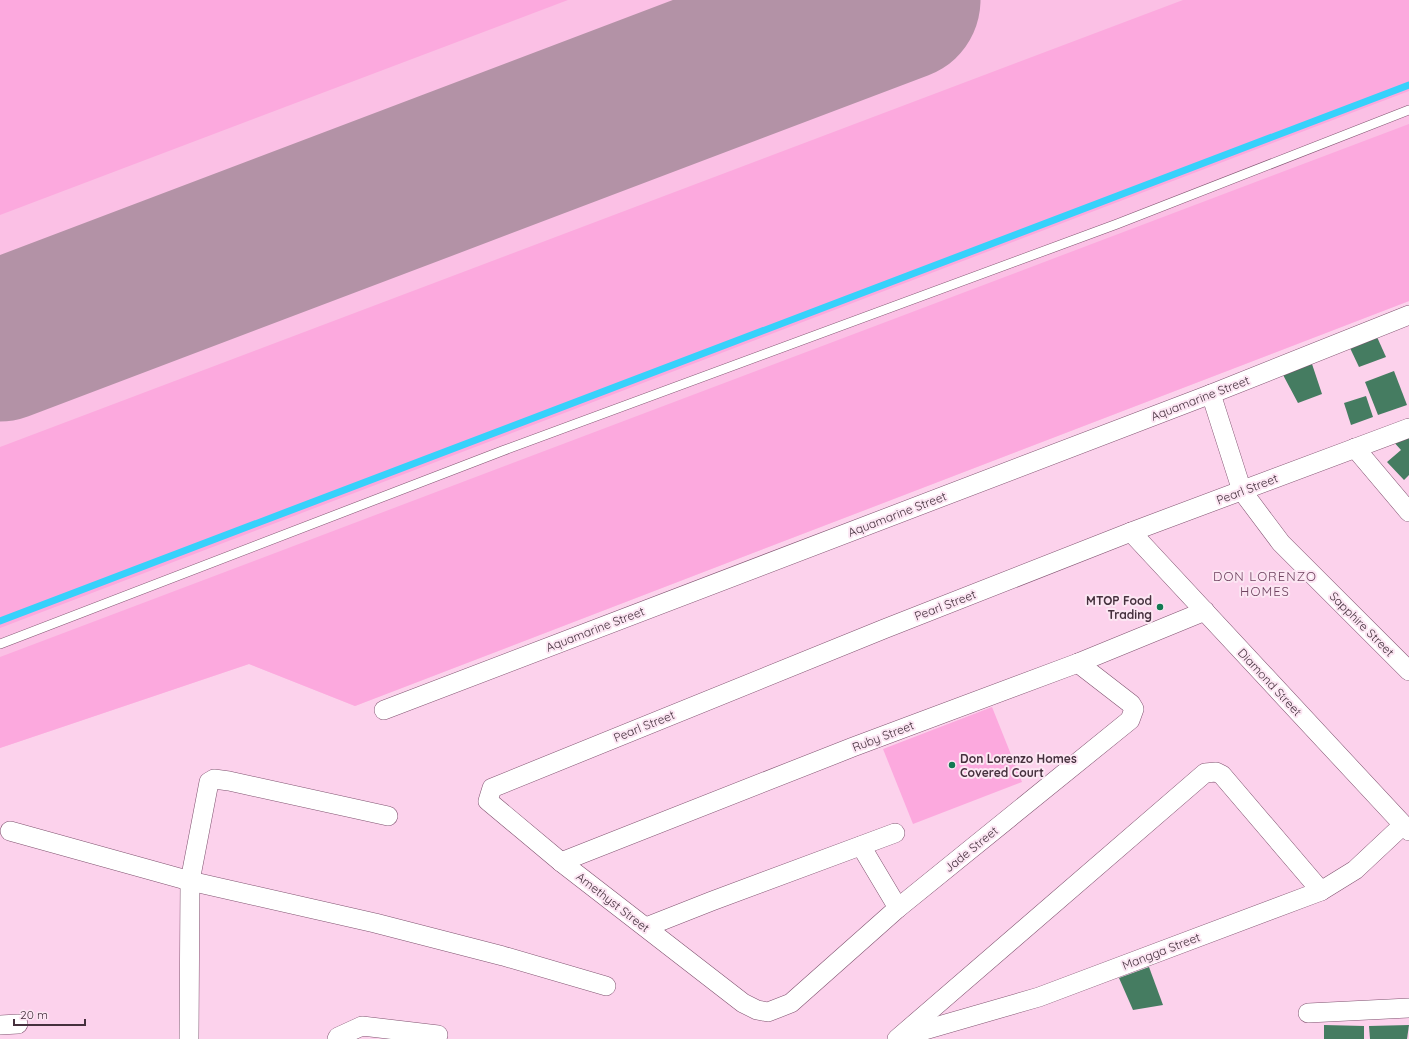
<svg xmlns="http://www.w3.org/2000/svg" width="1409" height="1039" font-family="Quicksand,sans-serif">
  <rect width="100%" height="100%" fill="#fcd2ec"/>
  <polygon fill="#fbc0e5" points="0,0 1409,0 1409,301 355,706 249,664 0,748"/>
  <g fill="#fca9de">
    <polygon points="0,0 568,0 0,215"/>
    <polygon points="1183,0 1409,0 1409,91 0,628 0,447"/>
    <polygon points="1409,124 1409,301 355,706 249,664 0,748 0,657"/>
    <polygon points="992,707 1022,782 913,824 883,749"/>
  </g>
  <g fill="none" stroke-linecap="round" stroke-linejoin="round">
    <polyline stroke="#37d1fb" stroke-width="7" points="0,621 1409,85"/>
    <polyline stroke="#b392a6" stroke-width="161" points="0,341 900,0"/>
  </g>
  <g fill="#457c61">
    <polygon points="1377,337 1386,357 1359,367 1350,348"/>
    <polygon points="1312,364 1322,394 1298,403 1282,373"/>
    <polygon points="1394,371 1407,405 1378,415 1365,382"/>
    <polygon points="1366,396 1373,417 1351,425 1344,403"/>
    <polygon points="1409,437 1409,475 1404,480 1387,462 1401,450 1392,440"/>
    <polygon points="1149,967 1163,1005 1133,1010 1119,978"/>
    <polygon points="1324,1025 1364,1026 1364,1039 1324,1039"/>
    <polygon points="1409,1025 1407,1039 1370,1039 1369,1026"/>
  </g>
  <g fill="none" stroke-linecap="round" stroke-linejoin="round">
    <g stroke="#805370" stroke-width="10">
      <polyline id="lane" points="0,644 502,451 1117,224 1409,110"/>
    </g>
    <g stroke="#805370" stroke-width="20">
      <g id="street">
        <polyline points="1211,394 1242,491 1281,543 1409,671"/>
        <polyline points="1355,448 1409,512"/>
        <polyline points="1131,532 1409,831"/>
        <polyline points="1078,663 1131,704 1134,709 1130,720 898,908 791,1003 768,1012 757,1010 743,1003 561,862 488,801 492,788 884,629 1131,532 1409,428"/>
        <polyline points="384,710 1211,394 1409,315"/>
        <polyline points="10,831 190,881 375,923 503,956 606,986"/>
        <polyline points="861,846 898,908"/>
        <polyline points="561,862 853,747 1078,663 1205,611"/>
        <polyline points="646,927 712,901 895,833"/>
        <polyline points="1308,1013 1409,1008"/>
        <polyline points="0,1025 18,1024"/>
        <polyline points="904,1036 1039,997 1321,891 1355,870 1402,826"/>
        <polyline points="189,1039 190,881 209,782 214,779 229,781 388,816"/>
        <polyline points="337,1039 338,1037 362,1026 438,1035"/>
        <polyline points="897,1039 1205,773 1216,772 1222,775 1321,891"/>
      </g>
    </g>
    <use href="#lane" stroke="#fff" stroke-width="9"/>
    <use href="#street" stroke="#fff" stroke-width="19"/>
  </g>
  <g fill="#127952" stroke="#fce6f3" stroke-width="1.5">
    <circle cx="1160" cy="607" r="4"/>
    <circle cx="952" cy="765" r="4"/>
  </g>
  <g text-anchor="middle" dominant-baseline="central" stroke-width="4" stroke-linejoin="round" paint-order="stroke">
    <g font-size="12" fill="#45303d" stroke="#fce6f3">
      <text transform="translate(1200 398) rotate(-21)">Aquamarine Street</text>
      <text transform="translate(1247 489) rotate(-21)">Pearl Street</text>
      <text transform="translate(897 514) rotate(-21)">Aquamarine Street</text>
      <text transform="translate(945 605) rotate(-21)">Pearl Street</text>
      <text transform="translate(1362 624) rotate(45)">Sapphire Street</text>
      <text transform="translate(595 629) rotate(-21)">Aquamarine Street</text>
      <text transform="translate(1270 682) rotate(47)">Diamond Street</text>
      <text transform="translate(644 726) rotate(-22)">Pearl Street</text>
      <text transform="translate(883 736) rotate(-21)">Ruby Street</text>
      <text transform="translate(971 849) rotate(-39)">Jade Street</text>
      <text transform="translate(613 902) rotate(38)">Amethyst Street</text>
      <text transform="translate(1161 951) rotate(-21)">Mangga Street</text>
    </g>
    <g font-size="12" font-weight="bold" fill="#45303d" stroke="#fce6f3" text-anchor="end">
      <text x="1152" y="600">MTOP Food<tspan x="1152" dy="14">Trading</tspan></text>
      <text x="960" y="758" text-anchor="start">Don Lorenzo Homes<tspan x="960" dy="14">Covered Court</tspan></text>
    </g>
    <g font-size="13" letter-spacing="1" fill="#6f4360" stroke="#fce6f3">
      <text x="1265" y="576">DON LORENZO<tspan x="1265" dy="15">HOMES</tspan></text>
    </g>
  </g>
  <path d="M14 1019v6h71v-6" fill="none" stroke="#45303d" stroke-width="2"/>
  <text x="20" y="1019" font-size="12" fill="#45303d" stroke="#fce6f3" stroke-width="3" paint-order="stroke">20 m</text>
</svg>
